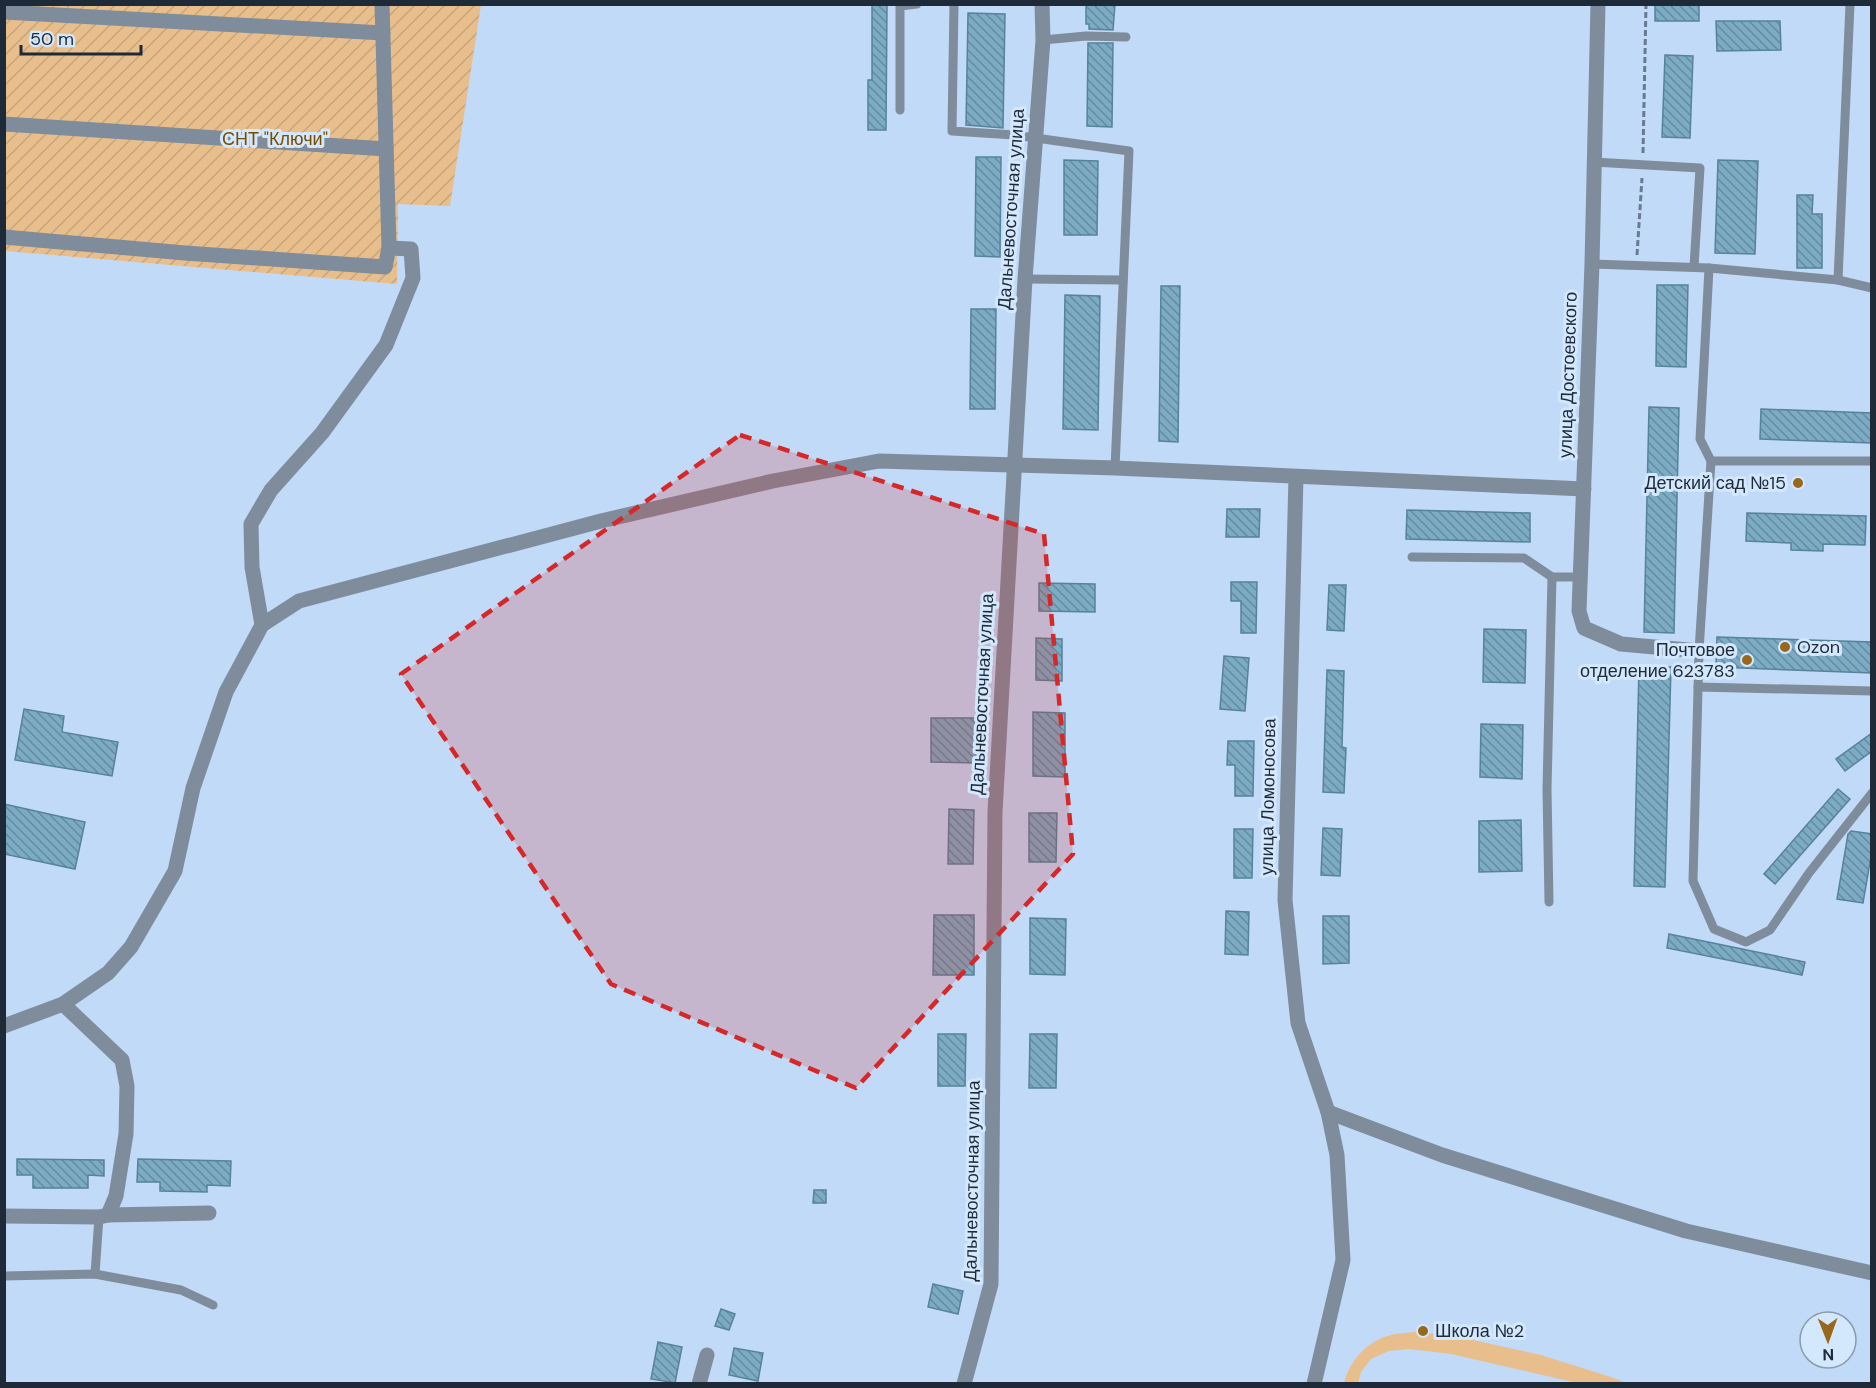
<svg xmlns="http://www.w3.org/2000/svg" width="1876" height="1388" font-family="'DM Sans',sans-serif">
  <defs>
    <pattern id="garden-furrows" width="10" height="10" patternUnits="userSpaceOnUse" patternTransform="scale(1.5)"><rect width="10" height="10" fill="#e8bf8c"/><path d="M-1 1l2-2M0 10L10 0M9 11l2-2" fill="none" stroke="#c7a47a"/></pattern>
    <pattern id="building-back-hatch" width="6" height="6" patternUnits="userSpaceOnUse" patternTransform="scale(1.5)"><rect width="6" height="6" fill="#7cabc4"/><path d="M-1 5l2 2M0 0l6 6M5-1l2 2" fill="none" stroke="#658ba0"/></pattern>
  </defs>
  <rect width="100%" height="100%" fill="#c1daf8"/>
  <polygon fill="url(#garden-furrows)" points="4,5 481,5 450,206 398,204 397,284 5,251"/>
  <path fill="#e8bf8c" d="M1414,1332L1451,1335L1541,1355L1611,1377L1627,1383H1577L1451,1354L1409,1349L1389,1351L1371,1359L1361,1372L1358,1383H1344C1350,1360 1367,1341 1391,1335C1398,1333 1407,1333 1414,1332Z"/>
  <g fill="url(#building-back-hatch)" stroke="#56839b" stroke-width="1.5">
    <polygon points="872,4 887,4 886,130 868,130 868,80 872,80"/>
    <polygon points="1086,4 1115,4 1113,30 1089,29 1089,24 1086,24"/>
    <rect x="1655" y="4" width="44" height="17"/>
    <polygon points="968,13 1005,14 1003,128 966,125"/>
    <polygon points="1716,21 1780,21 1781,50 1717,51"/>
    <polygon points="1088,43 1113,43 1112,127 1087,126"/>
    <polygon points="1665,55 1693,56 1690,138 1662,137"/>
    <polygon points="976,157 1001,157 1000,257 975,256"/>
    <polygon points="1064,160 1098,161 1097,235 1064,235"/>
    <polygon points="1718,160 1758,161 1755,254 1715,253"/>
    <polygon points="1797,195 1813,195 1812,214 1822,214 1822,268 1797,268"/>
    <polygon points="1657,285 1688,285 1686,367 1656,366"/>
    <polygon points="1161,286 1180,286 1178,442 1159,441"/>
    <polygon points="1065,295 1100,296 1098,430 1063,429"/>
    <polygon points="971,309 996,309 995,409 970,409"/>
    <polygon points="1649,407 1679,408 1674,633 1644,632"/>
    <polygon points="1761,409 1872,413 1872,443 1760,439"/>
    <polygon points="1227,509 1260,509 1259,537 1226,537"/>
    <polygon points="1407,510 1530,513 1530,542 1406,539"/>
    <polygon points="1747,513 1866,516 1865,545 1823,544 1823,551 1791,550 1791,543 1746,541"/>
    <polygon points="1231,582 1257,582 1256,633 1241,633 1241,601 1231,601"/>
    <polygon points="1039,583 1095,584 1095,612 1039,611"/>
    <polygon points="1329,585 1346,585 1344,631 1327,630"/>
    <polygon points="1484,629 1526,630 1525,683 1483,682"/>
    <polygon points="1717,637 1872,642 1872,673 1716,667"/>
    <polygon points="1036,638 1062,639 1062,681 1036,680"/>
    <polygon points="1224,656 1249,658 1245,711 1220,709"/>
    <polygon points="1639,666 1671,667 1665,887 1634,886"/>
    <polygon points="1327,670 1344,671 1342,747 1346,748 1344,793 1323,792"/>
    <polygon points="24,709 64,716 62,732 118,742 112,776 15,760"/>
    <polygon points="1033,712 1065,713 1065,777 1033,776"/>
    <polygon points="931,718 979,718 978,763 931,762"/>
    <polygon points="1481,724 1523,725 1522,779 1480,777"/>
    <polygon points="1872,733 1872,751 1845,771 1836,759"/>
    <polygon points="1228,741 1254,741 1253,796 1235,796 1235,765 1227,765"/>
    <polygon points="1838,789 1850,799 1775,884 1764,874"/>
    <polygon points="4,804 85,822 75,869 4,854"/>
    <polygon points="949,809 974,810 973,864 948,864"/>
    <polygon points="1029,813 1057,813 1056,862 1029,862"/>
    <polygon points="1521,820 1522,871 1479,872 1479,821"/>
    <polygon points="1323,828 1342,829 1340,876 1321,875"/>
    <polygon points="1234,829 1253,829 1252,878 1234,878"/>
    <polygon points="1851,831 1872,834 1872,851 1863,903 1837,899 1848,834"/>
    <polygon points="1226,911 1249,912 1248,955 1225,954"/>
    <polygon points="934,915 974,915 974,975 933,975"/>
    <polygon points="1323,916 1349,916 1349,963 1323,964"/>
    <polygon points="1030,918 1066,919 1065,975 1030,974"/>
    <polygon points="1669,934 1805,962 1802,975 1667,948"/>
    <polygon points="938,1034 966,1034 965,1086 938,1086"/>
    <polygon points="1030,1034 1057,1034 1056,1088 1029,1088"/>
    <polygon points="17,1159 104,1160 104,1176 88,1175 88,1188 33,1188 33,1175 17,1175"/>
    <polygon points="138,1159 231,1161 230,1186 207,1185 207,1192 160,1191 160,1182 137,1182"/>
    <polygon points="814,1190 826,1190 826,1203 813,1203"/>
    <polygon points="933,1284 963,1291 958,1314 928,1307"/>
    <polygon points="721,1309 735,1314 729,1330 715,1326"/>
    <polygon points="658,1342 682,1347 675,1383 651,1379"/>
    <polygon points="734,1348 763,1353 758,1381 729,1375"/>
  </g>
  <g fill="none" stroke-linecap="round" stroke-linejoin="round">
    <g stroke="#687a8f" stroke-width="3" stroke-dasharray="6 3" stroke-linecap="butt">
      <polyline points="1643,153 1646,4"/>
      <polyline points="1637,255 1642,178"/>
    </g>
    <g stroke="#7f8c9c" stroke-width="9">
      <polyline points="954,4 952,131 1014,135 1129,151 1115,468"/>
      <polyline points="1043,40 1086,36 1126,37"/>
      <polyline points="900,110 900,6 917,4"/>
      <polyline points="1593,162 1700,168 1694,267"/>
      <polyline points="1592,264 1709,268 1838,280 1850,4"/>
      <polyline points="1709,268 1700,439 1711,461 1699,651 1693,881 1714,929 1746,942 1770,930 1809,873 1872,793"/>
      <polyline points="1025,279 1123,280"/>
      <polyline points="1838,280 1872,288"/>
      <polyline points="1711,461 1872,461"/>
      <polyline points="1412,557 1524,558 1552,577"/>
      <polyline points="1698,687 1872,691"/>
      <polyline points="1549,902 1547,789 1552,577 1580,577"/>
      <polyline points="95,1274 99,1217"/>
      <polyline points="4,1276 95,1274 181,1290 213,1305"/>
    </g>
    <g stroke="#7f8c9c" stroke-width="15">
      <polyline points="1598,4 1592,264 1579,611 1584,628 1621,644 1699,651"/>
      <polyline points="4,12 383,33"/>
      <polyline points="4,124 386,149"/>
      <polyline points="4,237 185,253 385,267 389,248 382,4"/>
      <polyline points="1296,477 1285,900 1298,1023 1328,1112 1337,1155 1343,1260 1314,1384"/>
      <polyline points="262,625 252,567 251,524 271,490 322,433 386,345 413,278 411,249 389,248"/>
      <polyline points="4,1026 63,1004 108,973 131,947 175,871 193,788 226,692 262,625 299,601 601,521 773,481 879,461 1115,468 1584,489"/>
      <polyline points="1328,1112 1442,1155 1686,1231 1872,1273"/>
      <polyline points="108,1215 209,1213"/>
      <polyline points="4,1216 99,1217 108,1215 116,1196 126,1134 127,1086 122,1060 63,1004"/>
      <polyline points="699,1384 707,1355"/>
      <polyline points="964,1384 991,1284 995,812 1025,279 1043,40 1042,4"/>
    </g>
  </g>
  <path fill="#d62828" fill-opacity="0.2" stroke="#d62828" stroke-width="4.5" stroke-dasharray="12 8" stroke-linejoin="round" d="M740,435L1044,534L1073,854L856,1088L611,984L401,674Z"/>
  <g fill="#99671b" stroke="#d3e7fd" stroke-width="2">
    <circle cx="1798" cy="483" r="6"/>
    <circle cx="1785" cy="647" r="6"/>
    <circle cx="1747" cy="660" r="6"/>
    <circle cx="1423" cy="1331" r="6"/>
  </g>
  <g text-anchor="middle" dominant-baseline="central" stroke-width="6" stroke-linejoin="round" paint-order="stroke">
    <g font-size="18" fill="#794d01" stroke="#d3e7fd">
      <text x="275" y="139">СНТ "Ключи"</text>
    </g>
    <g font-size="18" fill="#1e2a38" stroke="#d3e7fd">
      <text transform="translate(1011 209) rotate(-86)">Дальневосточная улица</text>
      <text transform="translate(1568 375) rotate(-88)">улица Достоевского</text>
      <text transform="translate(982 694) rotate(-87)">Дальневосточная улица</text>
      <text transform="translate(1268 797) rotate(-89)">улица Ломоносова</text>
      <text transform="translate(972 1181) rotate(-89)">Дальневосточная улица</text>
    </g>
    <g font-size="18" fill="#1e2a38" stroke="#d3e7fd" text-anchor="end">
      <text x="1786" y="483">Детский сад №15</text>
      <text x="1797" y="647" text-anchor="start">Ozon</text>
      <text x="1735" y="650">Почтовое<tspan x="1735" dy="21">отделение 623783</tspan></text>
      <text x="1435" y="1331" text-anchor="start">Школа №2</text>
    </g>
  </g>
  <rect width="1876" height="1388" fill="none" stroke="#1e2a38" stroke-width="12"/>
  <g transform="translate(1828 1340) rotate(179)"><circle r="28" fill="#d3e7fd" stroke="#8b9bae" stroke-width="1.5"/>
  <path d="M0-4.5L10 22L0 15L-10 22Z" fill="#99671b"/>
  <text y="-9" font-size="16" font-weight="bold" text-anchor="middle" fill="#1e2a38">N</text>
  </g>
  <path d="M21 45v9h120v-9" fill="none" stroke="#1e2a38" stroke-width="3"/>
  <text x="30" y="45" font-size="18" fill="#1e2a38" stroke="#d3e7fd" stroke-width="4.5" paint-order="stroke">50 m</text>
</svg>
